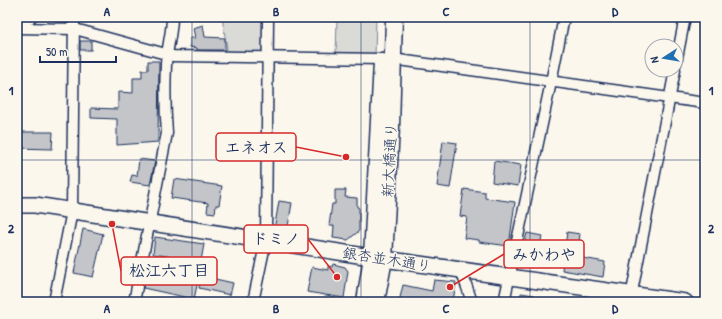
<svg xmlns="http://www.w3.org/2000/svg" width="722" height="319" font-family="'Patrick Hand','Klee One',sans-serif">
  <rect width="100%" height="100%" fill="#fbf7ec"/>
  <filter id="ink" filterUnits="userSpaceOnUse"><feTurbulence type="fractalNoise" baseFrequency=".025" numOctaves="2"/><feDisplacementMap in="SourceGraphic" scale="8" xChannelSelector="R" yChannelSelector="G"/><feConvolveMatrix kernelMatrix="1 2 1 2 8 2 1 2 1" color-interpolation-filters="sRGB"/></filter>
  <g filter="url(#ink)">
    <g fill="#dadad7" stroke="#7a849a">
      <polygon points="222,17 267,17 266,57 228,55"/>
      <polygon points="337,17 376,17 375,57 336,57"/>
    </g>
    <g fill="#c3c5c9" stroke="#1b2f5e">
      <polygon points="203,25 205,37 225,38 225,50 197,50 197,48 190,47 190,38 195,38 193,28"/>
      <rect x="80" y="41" width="11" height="9"/>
      <polygon points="148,61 159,61 158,142 117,145 117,119 91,118 91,108 118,109 118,92 133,93 133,78 142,78 142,70 148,70"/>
      <polygon points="17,132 53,132 52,149 17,148"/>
      <polygon points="443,141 457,143 450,188 437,186"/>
      <polygon points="139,159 155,161 150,185 130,182 132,175 137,176"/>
      <polygon points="494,161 521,165 518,186 492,182"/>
      <polygon points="174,179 222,186 219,205 216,205 215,213 207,212 208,203 171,198"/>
      <polygon points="464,189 485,192 485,198 515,202 509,246 479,242 479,240 464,238 467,217 460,216"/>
      <polygon points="335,190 346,190 345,197 357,198 357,207 359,208 359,231 348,240 333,238 334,226 329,226 332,204 335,204"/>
      <polygon points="279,201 292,203 287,232 274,230"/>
      <polygon points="83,229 103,234 93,277 74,273"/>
      <polygon points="567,232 580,234 577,257 605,262 603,277 562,270"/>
      <polygon points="527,233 542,236 536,267 519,263"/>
      <polygon points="155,237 204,244 201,261 153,254"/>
      <polygon points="333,264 345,267 348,271 344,298 307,292 312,267 328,270 328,266 332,267"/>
      <polygon points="147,270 198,281 194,299 143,288"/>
      <polygon points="202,276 233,283 230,295 199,288"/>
      <polygon points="434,280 456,282 453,302 399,302 403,285 432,291"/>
      <polygon points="521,293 534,295 533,302 520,302"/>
    </g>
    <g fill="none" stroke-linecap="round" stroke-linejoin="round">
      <g stroke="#1b2f5e" stroke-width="13">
        <g id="street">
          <polyline points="17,26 31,17"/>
          <polyline points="17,28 75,29 173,56 382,59"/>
          <polyline points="392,59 705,103"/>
          <polyline points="676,63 685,17"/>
          <polyline points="461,270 472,302"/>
          <polyline points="54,302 72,211 74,17"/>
          <path d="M134,302L167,133C165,110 165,87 166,64C167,48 172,33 172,17"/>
          <polyline points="253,302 266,240 268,17"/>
          <polyline points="504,302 551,82 564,17"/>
          <polyline points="630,302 675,70"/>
        </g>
      </g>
      <g stroke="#1b2f5e" stroke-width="18">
        <polyline id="secondary" points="17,205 35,205 384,259 685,302"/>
      </g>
      <g stroke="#1b2f5e" stroke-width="19">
        <g id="primary">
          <polyline points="365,302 372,257 382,62"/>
          <polyline points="376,302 384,259 391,127 394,17"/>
        </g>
      </g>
      <use href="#street" stroke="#fbf7ec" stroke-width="10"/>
      <use href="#secondary" stroke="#fbf7ec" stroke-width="15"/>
      <use href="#primary" stroke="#fbf7ec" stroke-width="16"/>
    </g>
  </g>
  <path fill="none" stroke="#1b2f5e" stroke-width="1" stroke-opacity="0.55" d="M192,17V302M361,17V302M530,17V302M17,160H705"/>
  <g text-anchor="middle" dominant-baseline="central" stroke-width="3" stroke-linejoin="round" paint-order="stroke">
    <g font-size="15" fill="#1b2f5e" stroke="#fbf7ec">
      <text transform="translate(389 160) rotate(-87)">新大橋通り</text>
      <text transform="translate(387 259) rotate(9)">銀杏並木通り</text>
    </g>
  </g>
  <path fill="none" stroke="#d62828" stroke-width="1.5" d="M346 157L296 147M337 277L308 239M450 287L504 254M112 224L121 271"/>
  <g fill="#d62828" stroke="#fbf7ec" stroke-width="1.5">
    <circle cx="346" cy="157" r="4"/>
    <circle cx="337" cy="277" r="4"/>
    <circle cx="450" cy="287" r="4"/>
    <circle cx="112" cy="224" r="4"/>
  </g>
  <g fill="#fbf7ec" stroke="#d62828" stroke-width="1.5">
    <rect x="216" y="133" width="80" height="28" rx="4"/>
    <rect x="244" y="225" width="64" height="28" rx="4"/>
    <rect x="504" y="240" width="80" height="28" rx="4"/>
    <rect x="121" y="257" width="96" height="28" rx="4"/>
  </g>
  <g font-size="16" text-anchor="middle" font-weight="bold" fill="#1b2f5e">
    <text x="256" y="153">エネオス</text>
    <text x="276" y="244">ドミノ</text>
    <text x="544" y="260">みかわや</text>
    <text x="169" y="276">松江六丁目</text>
  </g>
  <rect width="722" height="319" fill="none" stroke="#fbf7ec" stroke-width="44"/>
  <g transform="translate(664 58) rotate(258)"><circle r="19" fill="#fbf7ec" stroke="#a1a7b3"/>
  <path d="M0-3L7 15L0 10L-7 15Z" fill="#1f6fb2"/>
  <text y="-6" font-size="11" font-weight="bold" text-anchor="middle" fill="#1b2f5e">N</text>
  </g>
  <path d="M40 56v6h76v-6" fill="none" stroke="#1b2f5e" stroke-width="2"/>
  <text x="46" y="56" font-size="12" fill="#1b2f5e" stroke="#fbf7ec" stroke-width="3" paint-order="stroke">50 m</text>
  <rect x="22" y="22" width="678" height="275" fill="none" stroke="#1b2f5e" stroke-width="1.5"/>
  <g font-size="13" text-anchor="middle" font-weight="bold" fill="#1b2f5e">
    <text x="107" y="16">A</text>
    <text x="276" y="16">B</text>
    <text x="446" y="16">C</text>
    <text x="615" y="16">D</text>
    <text x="11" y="95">1</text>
    <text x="711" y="95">1</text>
    <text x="11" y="233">2</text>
    <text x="711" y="233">2</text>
    <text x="107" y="313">A</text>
    <text x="276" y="313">B</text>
    <text x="446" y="313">C</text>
    <text x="615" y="313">D</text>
  </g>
</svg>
